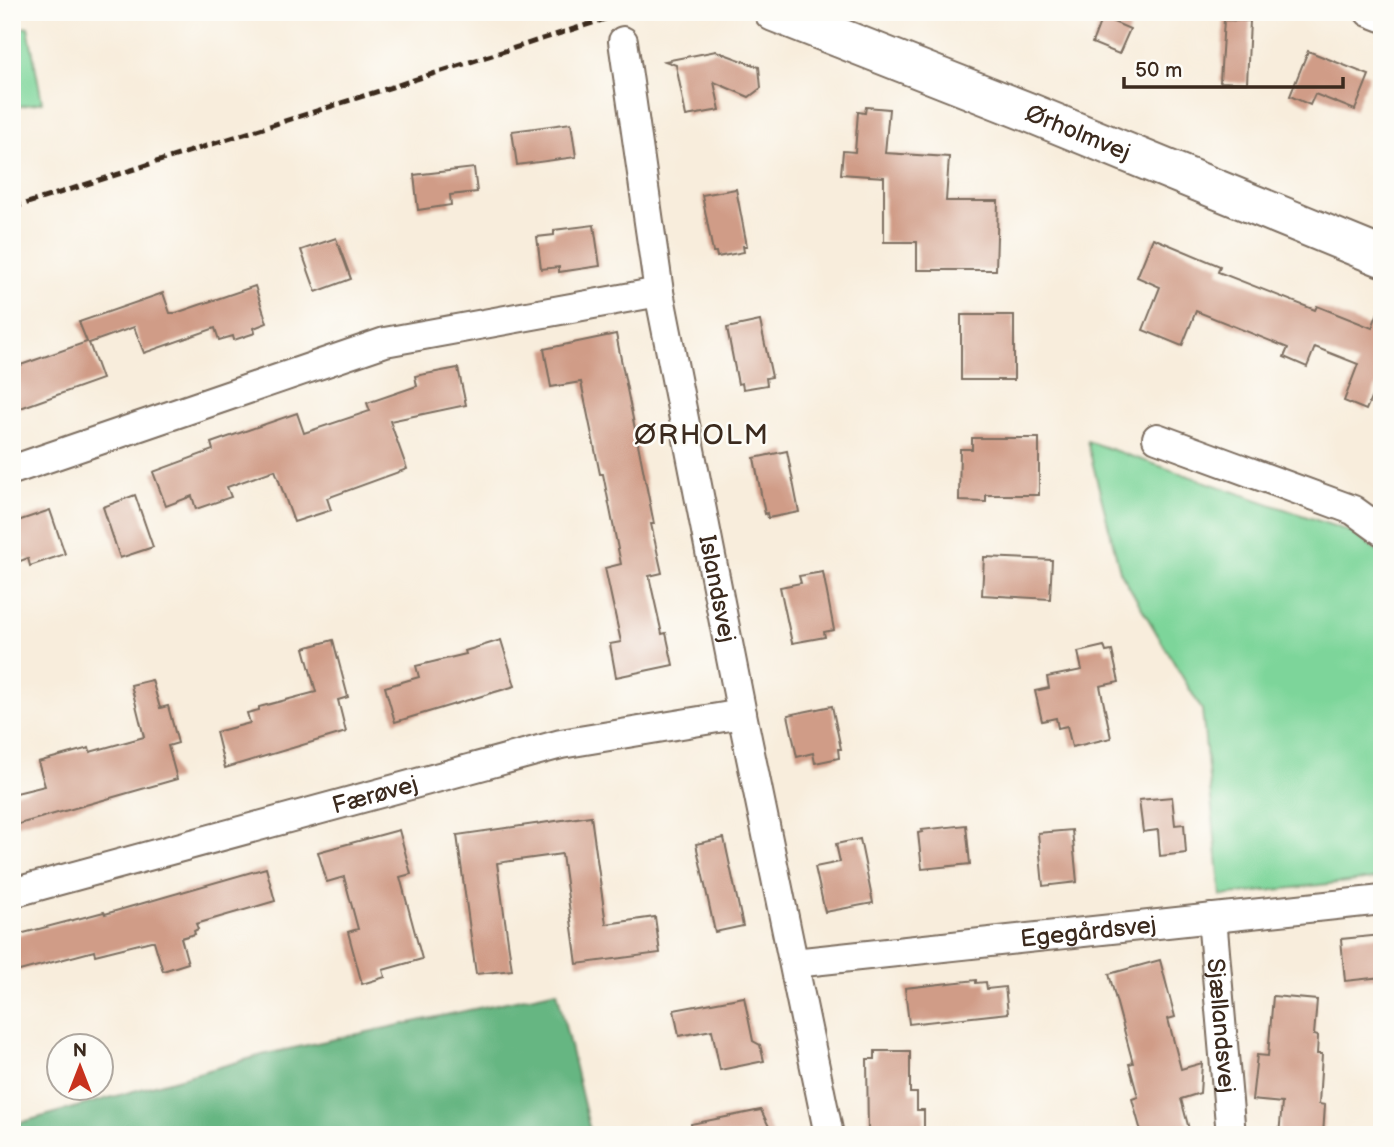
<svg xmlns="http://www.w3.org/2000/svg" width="1394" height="1147" font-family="'Balsamiq Sans',sans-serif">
  <rect width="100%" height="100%" fill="#fdfcf7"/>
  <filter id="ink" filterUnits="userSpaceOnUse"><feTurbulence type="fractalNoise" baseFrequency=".0143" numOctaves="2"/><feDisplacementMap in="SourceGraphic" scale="14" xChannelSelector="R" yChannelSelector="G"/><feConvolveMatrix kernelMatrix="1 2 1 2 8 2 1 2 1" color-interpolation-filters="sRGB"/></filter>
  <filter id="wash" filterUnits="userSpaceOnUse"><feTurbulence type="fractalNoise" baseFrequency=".00686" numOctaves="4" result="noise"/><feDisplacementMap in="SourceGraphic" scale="28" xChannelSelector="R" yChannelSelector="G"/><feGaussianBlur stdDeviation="1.57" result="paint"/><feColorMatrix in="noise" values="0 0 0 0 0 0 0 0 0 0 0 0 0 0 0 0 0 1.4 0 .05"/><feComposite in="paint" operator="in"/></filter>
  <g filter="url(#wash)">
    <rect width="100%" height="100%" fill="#f8eddc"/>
    <g fill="#7dd59a" stroke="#5c805c" stroke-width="2">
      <polygon points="28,27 42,102 12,108 12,30"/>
      <polygon points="1087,441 1354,533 1382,555 1382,878 1221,896 1202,710 1120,571"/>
    </g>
    <polygon fill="#66b682" stroke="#507050" stroke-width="2" points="557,991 591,1135 12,1135 12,1125 266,1054"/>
    <g id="blocks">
      <g fill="#d09c87">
        <polygon points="1102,17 1130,29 1119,54 1092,43"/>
        <polygon points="1224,20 1250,21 1247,83 1220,82"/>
        <polygon points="716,51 759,67 761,88 749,97 714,82 720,110 686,116 676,65 665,61"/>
        <polygon points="1308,51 1369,75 1355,110 1315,94 1310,105 1290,96"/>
        <polygon points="866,107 889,109 885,153 949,157 946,201 998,201 996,270 917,270 917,242 884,242 884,177 841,174 843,151 855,152 858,112 865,113"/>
        <polygon points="571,123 576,157 517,165 512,131"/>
        <polygon points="474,168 477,192 450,195 451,205 418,210 414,175"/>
        <polygon points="736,189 747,246 743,246 744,252 717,257 716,252 713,252 702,195"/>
        <polygon points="594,225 600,266 559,272 559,267 541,269 537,237 554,235 554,230"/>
        <polygon points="336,238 351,279 316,292 301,250"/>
        <polygon points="1153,238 1220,266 1218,272 1315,310 1317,306 1372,328 1380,307 1382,308 1382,373 1366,410 1344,401 1358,364 1315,347 1307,367 1284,357 1288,348 1196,311 1182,346 1143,330 1160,287 1137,277"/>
        <polygon points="255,286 267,323 254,328 255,333 234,340 233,336 219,340 215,328 144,353 134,327 89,343 102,379 12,411 12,368 87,342 79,322 163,293 170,313 176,313"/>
        <rect x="961" y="315" width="53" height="65"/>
        <polygon points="760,321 772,377 766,378 767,385 743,389 742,383 738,384 727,328"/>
        <polygon points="616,334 654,524 651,524 662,573 649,576 662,634 666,633 673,665 616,677 610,644 621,642 605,568 621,564 603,474 600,474 581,382 551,387 544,349"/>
        <polygon points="458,368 466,405 390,421 407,469 327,498 331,510 294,522 275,470 227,487 231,497 196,509 192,496 166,506 153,472 213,450 211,443 297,413 304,433 370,411 367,403 417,386 415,376"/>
        <polygon points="972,438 1039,438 1039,495 986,495 986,502 959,501 960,449 972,449"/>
        <polygon points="787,451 799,512 768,518 767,513 765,514 754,458"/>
        <polygon points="135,495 153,547 120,558 103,507"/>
        <polygon points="50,510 65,554 30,566 28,558 12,564 12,523"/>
        <polygon points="984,557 1052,560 1050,599 982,595"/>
        <polygon points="823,572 834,630 824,632 825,637 792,643 780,587 801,583 799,576"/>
        <polygon points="333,640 348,697 338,700 346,732 225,768 216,732 250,723 247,713 259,710 259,707 316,692 304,648"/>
        <polygon points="501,640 515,686 395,722 385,687 419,677 416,666 466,654 465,651"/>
        <polygon points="1104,646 1106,652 1112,651 1119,682 1100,686 1111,738 1072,747 1067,726 1058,728 1056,718 1042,721 1035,691 1049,688 1047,677 1082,670 1078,652"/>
        <polygon points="152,680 160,708 168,706 178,743 168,746 177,779 12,826 12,794 45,786 38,762 89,748 90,752 144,737 131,685"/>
        <polygon points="832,706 841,749 838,749 839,758 815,763 813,753 797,757 788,715"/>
        <polygon points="1172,797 1175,825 1184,824 1186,853 1160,856 1158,830 1143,832 1139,800"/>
        <polygon points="591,816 606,924 655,917 660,953 577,964 562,854 497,863 512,970 476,974 457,835"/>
        <polygon points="966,825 970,864 922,869 918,833 922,832 921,830"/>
        <polygon points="399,830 411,874 400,877 422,959 383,970 385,977 362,984 348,932 358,929 344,877 327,882 318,852"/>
        <polygon points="1072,830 1077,882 1043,886 1038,833"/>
        <polygon points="724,838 743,926 715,932 696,844"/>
        <polygon points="860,839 873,903 825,912 815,867 840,862 836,844"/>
        <polygon points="266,868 275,901 196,924 198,929 194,931 195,934 181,938 188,963 163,971 154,941 151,941 95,955 94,951 12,973 12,936 104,912 105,914"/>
        <polygon points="1382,935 1382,977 1345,981 1341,939"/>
        <polygon points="1160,960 1175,1017 1168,1019 1181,1069 1202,1063 1200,1093 1181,1099 1189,1129 1168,1135 1142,1135 1132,1099 1138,1097 1129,1064 1133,1063 1109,974"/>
        <polygon points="976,980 976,983 986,982 987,989 1005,987 1008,1013 909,1024 905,988"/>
        <polygon points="1273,996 1317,1000 1314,1035 1318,1036 1317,1054 1322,1054 1319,1104 1325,1105 1323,1135 1279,1135 1282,1103 1252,1100 1257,1055 1268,1056"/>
        <polygon points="744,997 753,1041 760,1045 764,1061 720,1070 712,1030 679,1036 674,1010"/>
        <polygon points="875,1051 910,1051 910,1093 917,1093 917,1110 924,1110 924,1135 881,1135 881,1131 868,1131 867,1059 875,1059"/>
        <polygon points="761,1110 773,1135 692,1135 691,1124"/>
      </g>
    </g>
  </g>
  <g filter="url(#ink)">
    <use href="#blocks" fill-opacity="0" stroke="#7d6e60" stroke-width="2"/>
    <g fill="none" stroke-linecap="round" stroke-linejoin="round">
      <g stroke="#7d6e60" stroke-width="32">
        <g id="street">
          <polyline points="1369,12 1382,17"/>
          <path id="s1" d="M623,41L659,292L742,714L829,1135"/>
          <polyline points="1157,438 1353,510 1382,531"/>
          <polyline points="12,470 385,342 659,292"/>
          <path id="s2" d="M12,893L561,744L742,714"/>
          <path id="s3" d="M1212,918L1231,1135"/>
          <path id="s4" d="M794,963L1382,900"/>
        </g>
      </g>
      <g stroke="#7d6e60" stroke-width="42">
        <g id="secondary">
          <path id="s5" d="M774,12L1033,114L1382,257"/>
        </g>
      </g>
      <use href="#street" stroke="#fff" stroke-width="28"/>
      <use href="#secondary" stroke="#fff" stroke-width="38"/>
      <polyline stroke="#3b2a1e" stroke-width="5" stroke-dasharray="10 5" stroke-linecap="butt" points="12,208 627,12"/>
    </g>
  </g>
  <g text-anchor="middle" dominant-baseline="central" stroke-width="5" stroke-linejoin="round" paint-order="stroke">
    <g font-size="24" fill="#3b2a1e" stroke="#fdfcf7">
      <text stroke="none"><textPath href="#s5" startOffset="327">Ørholmvej</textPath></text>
      <text stroke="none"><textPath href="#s1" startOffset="556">Islandsvej</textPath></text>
      <text stroke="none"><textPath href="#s2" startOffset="376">Færøvej</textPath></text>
      <text stroke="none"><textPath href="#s4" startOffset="296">Egegårdsvej</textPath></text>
      <text stroke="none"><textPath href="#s3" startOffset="108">Sjællandsvej</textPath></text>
    </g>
    <g font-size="28" letter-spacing="2" fill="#3b2a1e" stroke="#fdfcf7">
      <text x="702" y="435">ØRHOLM</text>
    </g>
  </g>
  <rect width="1394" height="1147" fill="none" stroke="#fdfcf7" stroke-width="42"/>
  <g transform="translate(80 1067)"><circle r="33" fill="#fdfcf7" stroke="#afa8a0" stroke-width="2"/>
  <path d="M0-5L12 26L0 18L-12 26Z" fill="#c8321e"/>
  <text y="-10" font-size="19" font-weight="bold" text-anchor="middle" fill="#3b2a1e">N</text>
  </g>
  <path d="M1124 77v10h219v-10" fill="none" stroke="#3b2a1e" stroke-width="3.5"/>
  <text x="1135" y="77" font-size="21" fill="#3b2a1e" stroke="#fdfcf7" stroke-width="5" paint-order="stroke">50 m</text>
</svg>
